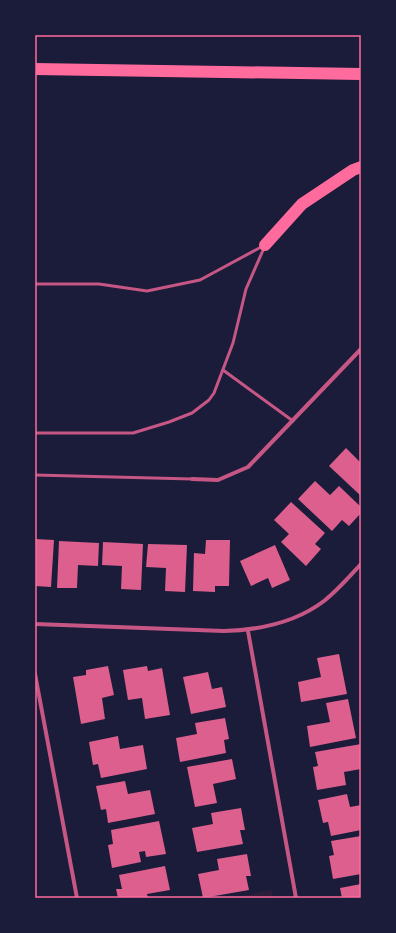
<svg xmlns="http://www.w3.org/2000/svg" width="396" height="933" font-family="'Noto Sans',sans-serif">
  <rect width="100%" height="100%" fill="#1b1b3a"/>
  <polygon fill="#2a1e3b" points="272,890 273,898 229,898"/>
  <g fill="#dd5f8e">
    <polygon points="346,448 361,463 361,496 329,466"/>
    <polygon points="315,481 330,495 339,486 361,507 361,513 349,526 342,520 332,531 298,499"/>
    <polygon points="291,502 325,533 315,544 321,549 306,566 281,542 289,534 274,520"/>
    <polygon points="35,539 54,540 51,587 35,586"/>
    <polygon points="206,540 230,540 229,586 215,586 215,592 193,591 194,553 205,554"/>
    <polygon points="59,541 99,543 98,566 78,565 77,588 57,588"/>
    <polygon points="103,542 143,544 141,590 121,589 122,566 102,565"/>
    <polygon points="148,544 187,545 185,592 165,591 166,568 146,567"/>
    <polygon points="275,545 290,580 272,588 268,578 251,586 240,561"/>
    <polygon points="339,654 347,694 301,702 298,682 321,677 317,658"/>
    <polygon points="108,666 114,695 102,698 105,719 81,724 73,677 86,675 86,670"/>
    <polygon points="147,666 148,671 162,668 170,715 145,719 142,698 128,700 123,670"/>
    <polygon points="208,672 212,689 222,687 226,707 191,714 183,677"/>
    <polygon points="348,699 356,738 310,747 307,726 330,722 326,703"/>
    <polygon points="225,718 229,739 224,740 226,753 180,762 176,738 197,734 195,723"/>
    <polygon points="118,736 120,749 143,745 147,769 101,778 98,764 93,765 89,742"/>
    <polygon points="361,744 361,769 344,772 346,785 317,790 313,767 318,766 315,752"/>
    <polygon points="232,759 236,779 213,784 217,803 195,807 187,767"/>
    <polygon points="125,781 128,794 150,790 155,814 108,823 106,809 101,810 96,786"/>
    <polygon points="347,794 350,807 361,805 361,830 331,836 328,822 323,823 318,800"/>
    <polygon points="241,808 245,830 240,830 243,844 197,852 192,828 213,824 211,813"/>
    <polygon points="159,821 166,854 146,857 145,851 139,852 141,862 112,868 108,845 113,844 111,830"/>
    <polygon points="361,836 361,861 360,861 361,874 333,879 329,856 334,855 331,841"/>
    <polygon points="247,854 251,876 246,876 249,890 203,898 198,874 219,870 217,859"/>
    <polygon points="165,866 170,890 147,894 148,898 118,898 116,889 122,889 119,875"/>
    <polygon points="361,884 361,898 342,898 340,888"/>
  </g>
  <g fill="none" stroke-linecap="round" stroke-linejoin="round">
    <g stroke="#c65784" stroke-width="3">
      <polyline points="35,284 99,284 147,291 200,280 263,246"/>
      <polyline points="223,370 293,421"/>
      <polyline points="35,433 133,433 169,422 192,413 209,400 214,393 233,343 246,289 264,248"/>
      <polyline points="35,475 192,479"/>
    </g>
    <g stroke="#c65784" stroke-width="4">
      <polyline points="192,479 218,480 248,467 361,349"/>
      <path d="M35,624L224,631C259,630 295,623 324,601C338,590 349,577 361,564"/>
      <polyline points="248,631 296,898"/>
      <polyline points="35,674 77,898"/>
    </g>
    <g stroke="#ff6b9d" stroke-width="12">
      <polyline points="35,69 361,74"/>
      <polyline points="265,245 302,204 353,170 361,167"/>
    </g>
  </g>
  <rect width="396" height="933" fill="none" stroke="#1b1b3a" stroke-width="72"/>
  <rect x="36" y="36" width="324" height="861" fill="none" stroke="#ff6b9d" stroke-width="1.5"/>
</svg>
